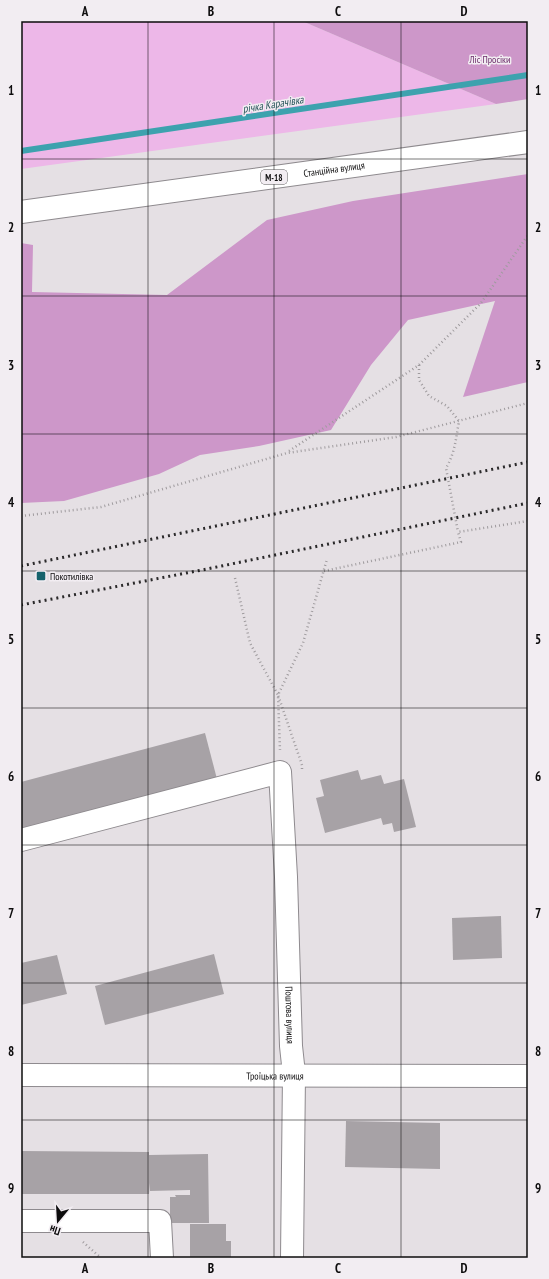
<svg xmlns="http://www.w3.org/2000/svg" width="549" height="1279" font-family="'PT Sans Narrow',sans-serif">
  <rect width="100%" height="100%" fill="#e5e0e4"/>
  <polygon fill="#edb7e8" points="21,21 302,21 496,104 21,169"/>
  <g fill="#cd97c9">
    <polygon points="302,21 528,21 528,99 496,104"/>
    <polygon points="528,174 528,382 463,397 495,301 408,320 371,365 331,430 259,446 200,455 159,474 64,501 21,503 21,243 33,245 32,292 167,295 267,220 353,201"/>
  </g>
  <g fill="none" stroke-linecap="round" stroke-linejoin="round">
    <polyline stroke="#3da2ae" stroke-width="6" points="21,151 528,75"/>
  </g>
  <g fill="#a7a2a6">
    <polygon points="205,733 217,779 21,831 21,782"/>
    <polygon points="358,770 361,780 381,775 384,784 404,779 416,827 394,832 392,823 383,825 381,818 325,833 316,798 324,796 320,780"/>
    <polygon points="501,916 502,958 453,960 452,918"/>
    <polygon points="214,954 224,994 105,1025 95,986"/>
    <polygon points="57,955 67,994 21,1005 21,963"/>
    <polygon points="346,1121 440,1123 440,1169 345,1167"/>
    <polygon points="21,1151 149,1152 149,1155 208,1154 209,1223 170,1223 170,1197 176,1197 175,1195 190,1195 190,1190 150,1191 150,1183 149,1194 21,1194"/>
    <polygon points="190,1224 226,1224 226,1241 231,1241 231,1258 190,1258"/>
  </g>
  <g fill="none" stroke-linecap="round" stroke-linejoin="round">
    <g stroke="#8e8a8e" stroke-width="24">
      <g id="minor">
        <path id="s1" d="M21,840L280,772L286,877L291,1046L294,1074L292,1258"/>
        <path id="s2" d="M21,1075L528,1076"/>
        <polyline points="21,1221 160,1221 162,1258"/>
      </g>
    </g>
    <g stroke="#8e8a8e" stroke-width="24">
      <g id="highway">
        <path id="s3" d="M21,212L528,142"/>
      </g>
    </g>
    <g stroke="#9f9b9e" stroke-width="2.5" stroke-dasharray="1 3" stroke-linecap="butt">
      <path d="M419,365V380L429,396L447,406L459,421C456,438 455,453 446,468L458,532"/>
      <polyline points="289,451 419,365 481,303 528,235"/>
      <polyline points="21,516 101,507 287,453 396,437 528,403"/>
      <polyline points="324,571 461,542 458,532 528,521"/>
      <polyline points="235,578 250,643 278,695 280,750"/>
      <polyline points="302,769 302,765 278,695 303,643 327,559"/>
      <polyline points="83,1242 101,1258"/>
    </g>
    <use href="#minor" stroke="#fff" stroke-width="22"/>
    <use href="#highway" stroke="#fff" stroke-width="22"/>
    <g stroke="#2a292a" stroke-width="3" stroke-dasharray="2 4" stroke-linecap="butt">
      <polyline points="21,566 528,462"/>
      <polyline points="21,605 207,569 528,503"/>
    </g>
  </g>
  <path fill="none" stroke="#0d0c0d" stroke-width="1" stroke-opacity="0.55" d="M148,21V1258M274,21V1258M401,21V1258M21,159H528M21,296H528M21,434H528M21,571H528M21,708H528M21,845H528M21,983H528M21,1120H528"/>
  <rect fill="#16636c" stroke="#f2edf2" stroke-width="1.5" x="36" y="571" width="10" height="10" rx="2"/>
  <g text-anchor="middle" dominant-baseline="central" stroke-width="3" stroke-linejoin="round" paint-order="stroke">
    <rect fill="#f2edf2" stroke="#525052" stroke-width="1" x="261" y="170" width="26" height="14" rx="3"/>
    <g font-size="9" font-weight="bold" fill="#0d0c0d">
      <text x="274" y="177">М-18</text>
    </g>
    <g font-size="10" fill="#6b2b69" stroke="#f2edf2">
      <text x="490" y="59">Ліс Просіки</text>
    </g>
    <g font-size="10" fill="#0d0c0d" stroke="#f2edf2">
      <text stroke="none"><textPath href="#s3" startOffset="316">Станційна вулиця</textPath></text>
      <text stroke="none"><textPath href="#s1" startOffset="511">Поштова вулиця</textPath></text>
      <text stroke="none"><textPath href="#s2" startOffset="254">Троїцька вулиця</textPath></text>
    </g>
    <g font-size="10" fill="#0d0c0d" stroke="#f2edf2" text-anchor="start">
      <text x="50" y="576">Покотилівка</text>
    </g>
    <g font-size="11" font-style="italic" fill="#28545a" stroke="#f2edf2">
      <text transform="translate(273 104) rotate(-9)">річка Карачівка</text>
    </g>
  </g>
  <rect width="549" height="1279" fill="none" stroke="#f2edf2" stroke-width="44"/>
  <g transform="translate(58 1221) rotate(198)" stroke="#f2edf2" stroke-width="3" paint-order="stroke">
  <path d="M0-3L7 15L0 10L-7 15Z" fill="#0d0c0d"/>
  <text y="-6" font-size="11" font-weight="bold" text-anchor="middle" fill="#0d0c0d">Пн</text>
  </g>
  <rect x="22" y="22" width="505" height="1235" fill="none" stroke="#0d0c0d" stroke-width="1.5"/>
  <g font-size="13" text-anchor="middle" font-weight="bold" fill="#0d0c0d">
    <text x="85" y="16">A</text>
    <text x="211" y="16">B</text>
    <text x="338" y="16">C</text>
    <text x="464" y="16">D</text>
    <text x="11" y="95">1</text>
    <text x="538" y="95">1</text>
    <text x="11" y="232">2</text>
    <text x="538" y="232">2</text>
    <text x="11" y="370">3</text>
    <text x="538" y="370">3</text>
    <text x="11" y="507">4</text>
    <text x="538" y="507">4</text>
    <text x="11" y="644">5</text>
    <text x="538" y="644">5</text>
    <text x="11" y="781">6</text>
    <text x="538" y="781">6</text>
    <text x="11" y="918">7</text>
    <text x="538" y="918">7</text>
    <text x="11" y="1056">8</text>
    <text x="538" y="1056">8</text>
    <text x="11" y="1193">9</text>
    <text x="538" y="1193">9</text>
    <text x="85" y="1273">A</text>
    <text x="211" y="1273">B</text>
    <text x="338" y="1273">C</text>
    <text x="464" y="1273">D</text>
  </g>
</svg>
